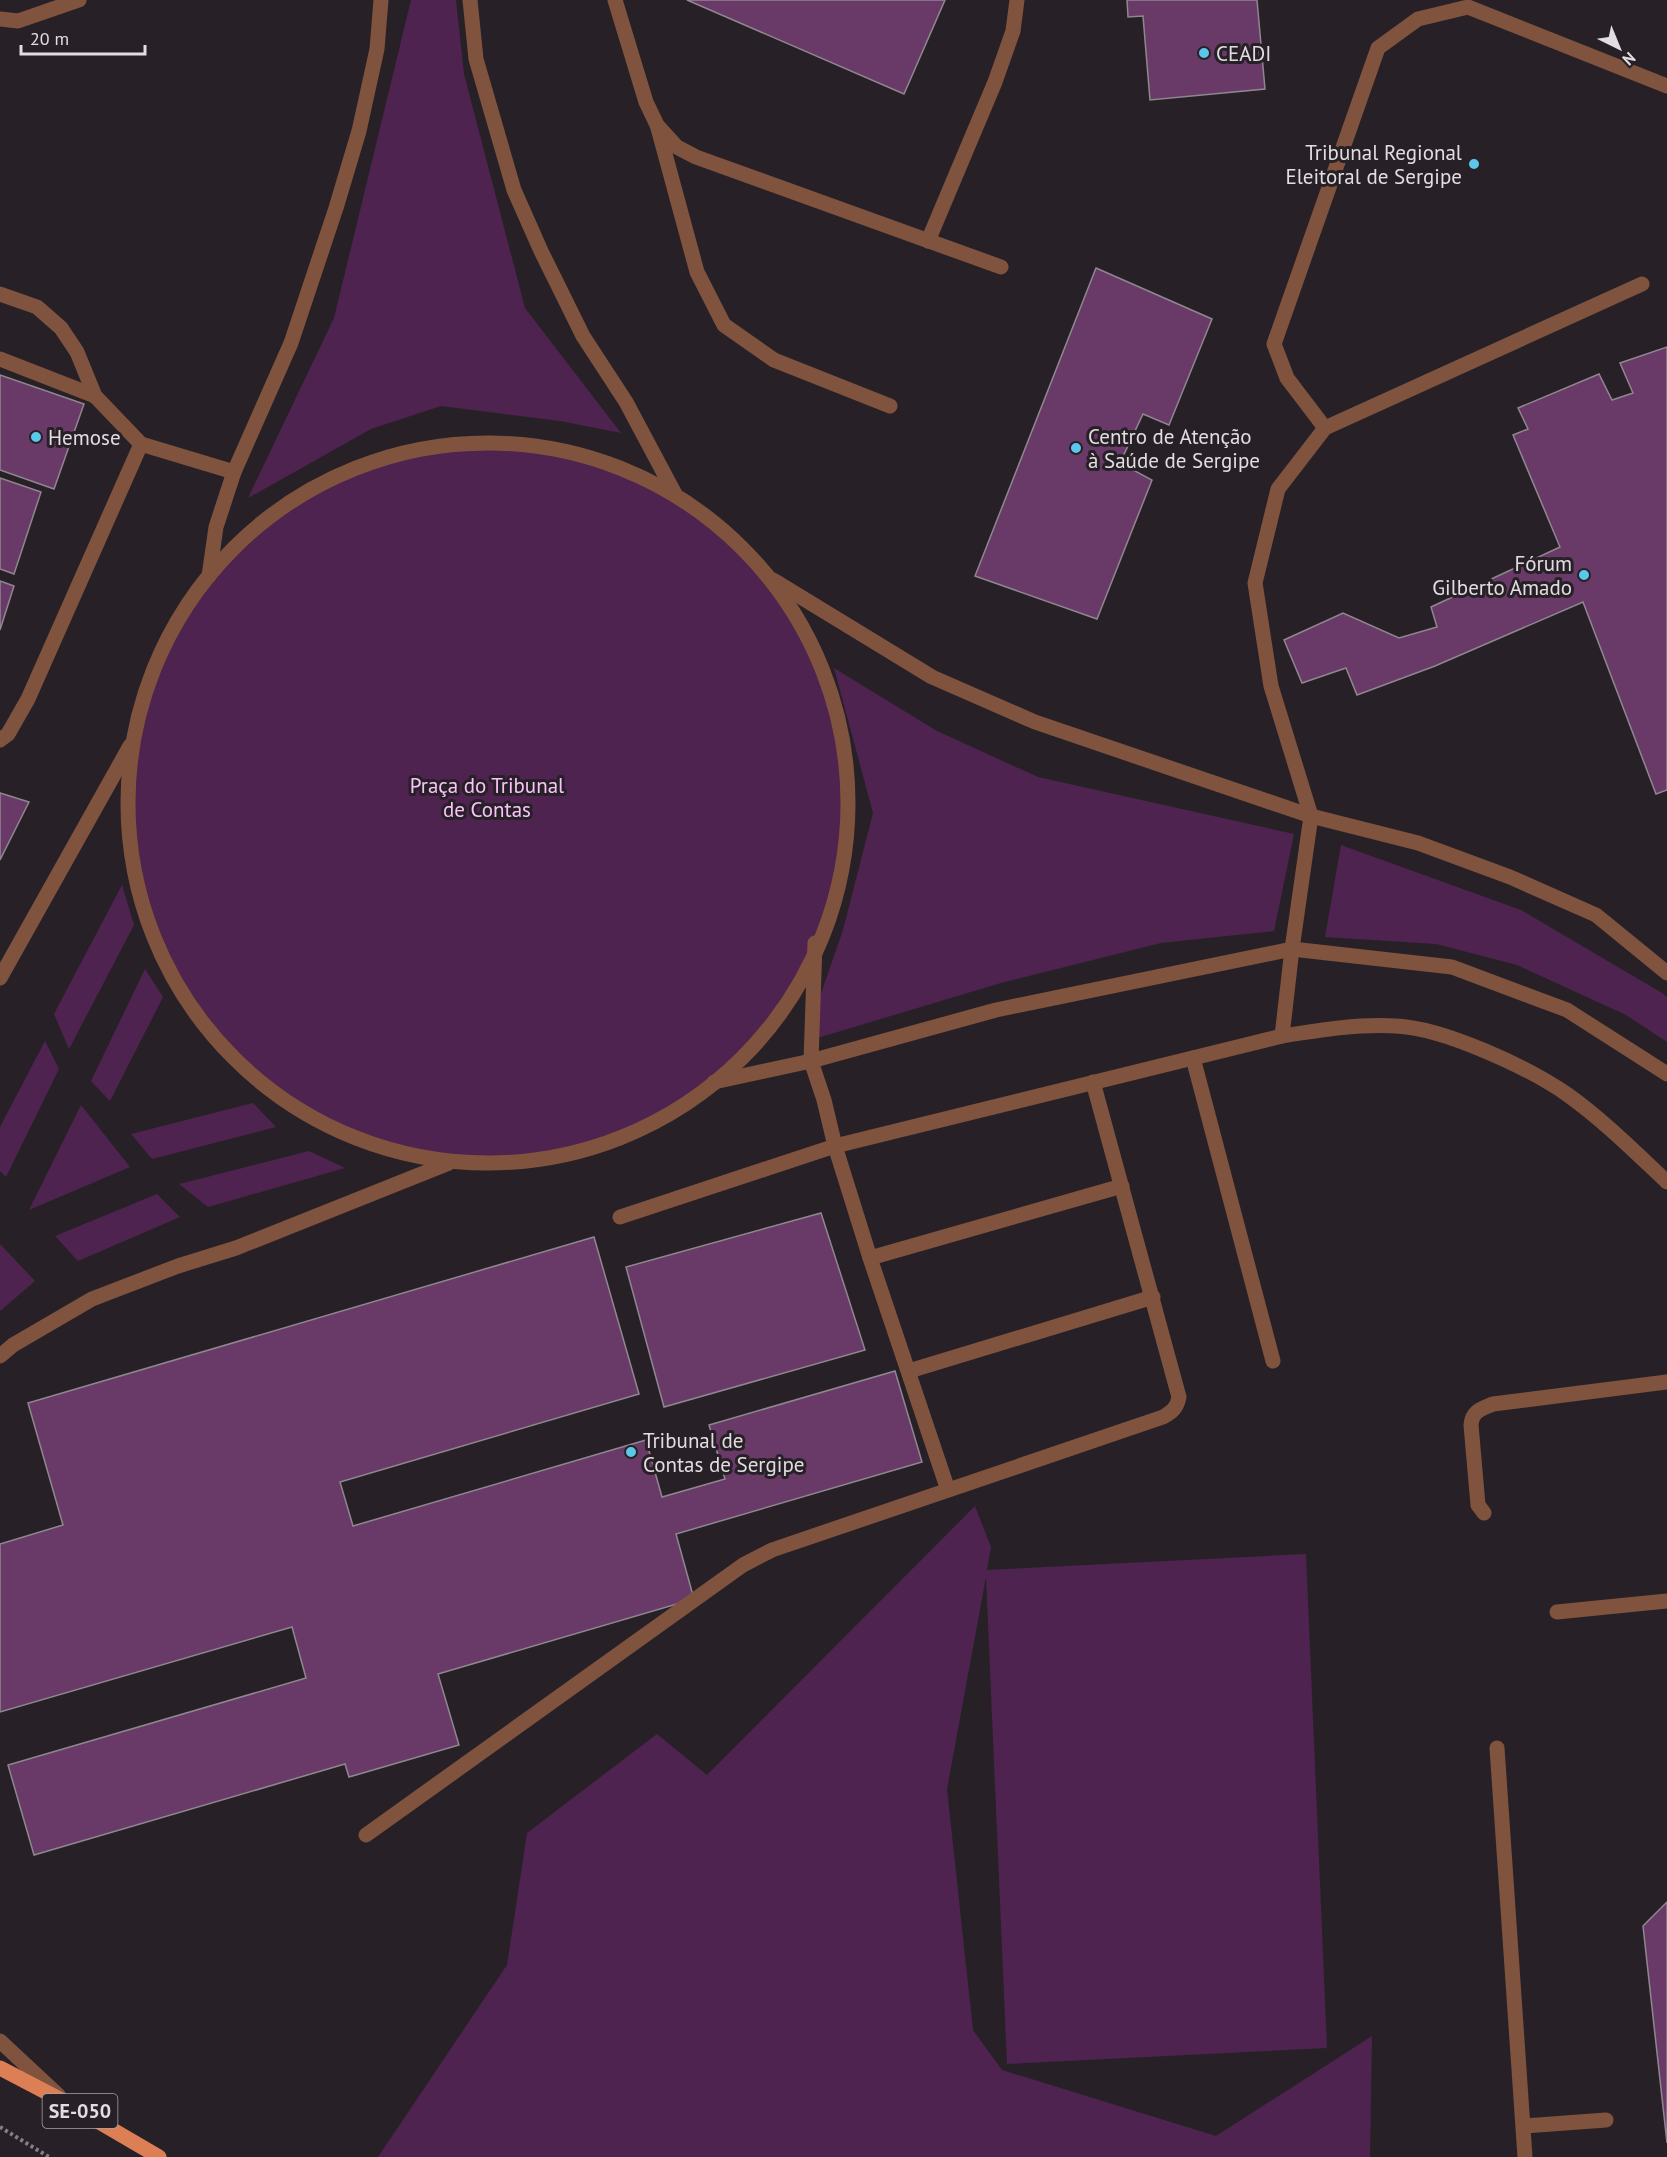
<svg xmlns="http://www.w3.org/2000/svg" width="1667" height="2157" font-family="'PT Sans',sans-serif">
  <rect width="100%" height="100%" fill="#272127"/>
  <g fill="#4e234f">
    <polygon points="411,0 456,0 464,74 525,308 621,433 560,421 441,406 371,429 248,498 334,318"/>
    <circle cx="486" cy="800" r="358"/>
    <polygon points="834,668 937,731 1038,777 1294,834 1274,931 1161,943 1001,983 804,1042 843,930 873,813"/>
    <polygon points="1341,845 1521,910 1662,993 1667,997 1667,1042 1626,1015 1517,965 1436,944 1325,937"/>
    <polygon points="122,885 134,925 69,1049 54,1014"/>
    <polygon points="145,969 163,997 110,1101 91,1081"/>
    <polygon points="45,1041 59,1069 6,1177 0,1171 0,1127"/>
    <polygon points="253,1103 276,1127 152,1159 131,1134"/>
    <polygon points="81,1105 130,1167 29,1210"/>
    <polygon points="309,1151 345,1168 208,1207 179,1184"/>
    <polygon points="157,1194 180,1217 78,1261 55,1236"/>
    <polygon points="0,1244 35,1281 0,1311"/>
    <polygon points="975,1506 991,1547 987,1570 1306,1554 1327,2048 1007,2064 986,1577 947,1789 973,2030 1002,2070 1216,2136 1372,2036 1370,2157 378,2157 507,1965 527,1833 657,1734 707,1775"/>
  </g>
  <g fill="#693a68" stroke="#8f878f" stroke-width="1.5">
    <polygon points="687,0 945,0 904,94"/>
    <polygon points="1127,0 1257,0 1265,89 1150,100 1143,16 1128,17"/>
    <polygon points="1096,268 1212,319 1169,425 1143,414 1120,463 1152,480 1097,619 975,576"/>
    <polygon points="1667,347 1667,790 1656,794 1583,602 1435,666 1357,695 1346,668 1302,683 1284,640 1343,613 1399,638 1437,627 1431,607 1560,547 1513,435 1528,429 1518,408 1599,374 1612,400 1633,393 1620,363"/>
    <polygon points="0,375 84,404 54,489 0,470"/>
    <polygon points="0,478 41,492 14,574 0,569"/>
    <polygon points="0,581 14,586 0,630"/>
    <polygon points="0,793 29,802 0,860"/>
    <polygon points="821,1213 865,1350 664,1407 626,1267"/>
    <polygon points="594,1237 639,1394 340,1482 353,1526 646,1440 662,1497 725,1479 709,1425 895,1371 922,1462 676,1534 694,1599 438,1674 459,1745 349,1777 345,1764 34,1855 8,1765 306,1678 292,1627 0,1712 0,1544 63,1525 28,1403"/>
    <polygon points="1667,1902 1667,2143 1643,1926"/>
  </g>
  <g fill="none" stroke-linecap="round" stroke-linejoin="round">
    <polyline stroke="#858085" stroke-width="4" stroke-dasharray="3 3" stroke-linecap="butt" points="0,2127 49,2157"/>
    <g stroke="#80533e" stroke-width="15">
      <polyline points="615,0 646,102 657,125 677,147 696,157 1001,267"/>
      <polyline points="0,19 18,21 79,0"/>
      <polyline points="658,128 697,272 724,325 774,360 890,406"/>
      <polyline points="928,241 995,82 1013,31 1017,0"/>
      <polyline points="0,294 37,307 61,328 77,352 95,396 141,444 234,472"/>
      <polyline points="0,359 95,396"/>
      <polyline points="1325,428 1287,378 1274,344 1378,48 1418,19 1468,7 1667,86"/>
      <polyline points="0,740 8,734 28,699 141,444"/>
      <polyline points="815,943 811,1061 824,1100 835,1146 870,1258 948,1490"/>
      <polyline points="1282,1036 1292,949 1311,816 1271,686 1255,583 1278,489 1325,428 1642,284"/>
      <polyline points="1193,1058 1273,1361"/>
      <path d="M620,1217L835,1146L1282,1036C1320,1030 1357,1024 1396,1026C1443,1028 1528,1067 1568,1095C1603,1120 1635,1152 1667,1182"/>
      <polyline points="870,1258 1122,1186"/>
      <polyline points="909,1371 1153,1297"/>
      <path d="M1484,1513L1478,1505L1471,1425C1472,1411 1481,1409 1493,1404L1667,1382"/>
      <polyline points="1557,1612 1667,1601"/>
      <polyline points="1497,1748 1525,2157"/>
      <path d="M366,1835L743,1565L772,1550L1163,1417C1172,1412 1177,1408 1179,1397L1093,1082"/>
      <polyline points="1524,2126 1606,2120"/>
    </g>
    <g stroke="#80533e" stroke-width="15">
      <polyline points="773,580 932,677 1035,722 1311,816 1418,843 1510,877 1596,915 1667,973"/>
      <polyline points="714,1082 811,1061 996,1010 1292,949 1452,967 1567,1010 1667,1074"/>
    </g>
    <g stroke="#80533e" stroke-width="15">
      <polyline points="470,0 476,59 514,190 541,251 583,336 626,402 675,494"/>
      <circle cx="488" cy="803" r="360"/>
      <polyline points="209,576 216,527 234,472 291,343 336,208 359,131 377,49 381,0"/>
      <polyline points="0,978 130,746"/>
      <polyline points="0,1356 13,1345 92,1299 178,1266 236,1248 449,1163"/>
      <polyline points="0,2041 59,2096"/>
    </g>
    <polyline stroke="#dd7f54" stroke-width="15" points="0,2068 65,2102 159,2157"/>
  </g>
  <g fill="#5cc7e8" stroke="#272127" stroke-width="2">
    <circle cx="1204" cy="53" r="6"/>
    <circle cx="1474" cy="164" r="6"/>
    <circle cx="36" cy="437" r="6"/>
    <circle cx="1076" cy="448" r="6"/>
    <circle cx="1584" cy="575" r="6"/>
    <circle cx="631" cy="1452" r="6"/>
  </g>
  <g text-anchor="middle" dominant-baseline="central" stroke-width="6" stroke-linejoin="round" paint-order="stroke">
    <rect fill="#272127" stroke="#a9a5a9" stroke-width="1.5" x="42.5" y="2094" width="75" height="34" rx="4.5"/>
    <g font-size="20" font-weight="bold" fill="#e1dde1">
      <text x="80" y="2111">SE-050</text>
    </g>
    <g font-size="21" fill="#e1dde1" stroke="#272127" text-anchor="start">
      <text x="1216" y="53">CEADI</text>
      <text x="1462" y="152" text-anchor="end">Tribunal Regional<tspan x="1462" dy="24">Eleitoral de Sergipe</tspan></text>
      <text x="1088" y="436">Centro de Atenção<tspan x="1088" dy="24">à Saúde de Sergipe</tspan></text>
      <text x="48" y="437">Hemose</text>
      <text x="1572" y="563" text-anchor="end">Fórum<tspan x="1572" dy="24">Gilberto Amado</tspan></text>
      <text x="643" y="1440">Tribunal de<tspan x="643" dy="24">Contas de Sergipe</tspan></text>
    </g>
    <g font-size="21" fill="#fac1fb" stroke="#272127">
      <text x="487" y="785">Praça do Tribunal<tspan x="487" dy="24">de Contas</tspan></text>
    </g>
  </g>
  <g transform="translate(1619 48) rotate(137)" stroke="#272127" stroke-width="4.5" paint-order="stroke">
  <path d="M0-4.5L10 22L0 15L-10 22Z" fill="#e1dde1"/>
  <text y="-9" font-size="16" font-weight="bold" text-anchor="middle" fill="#e1dde1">N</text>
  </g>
  <path d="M21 45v9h124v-9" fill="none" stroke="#e1dde1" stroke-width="3"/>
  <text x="30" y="45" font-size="18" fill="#e1dde1" stroke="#272127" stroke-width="4.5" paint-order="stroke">20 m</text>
</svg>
